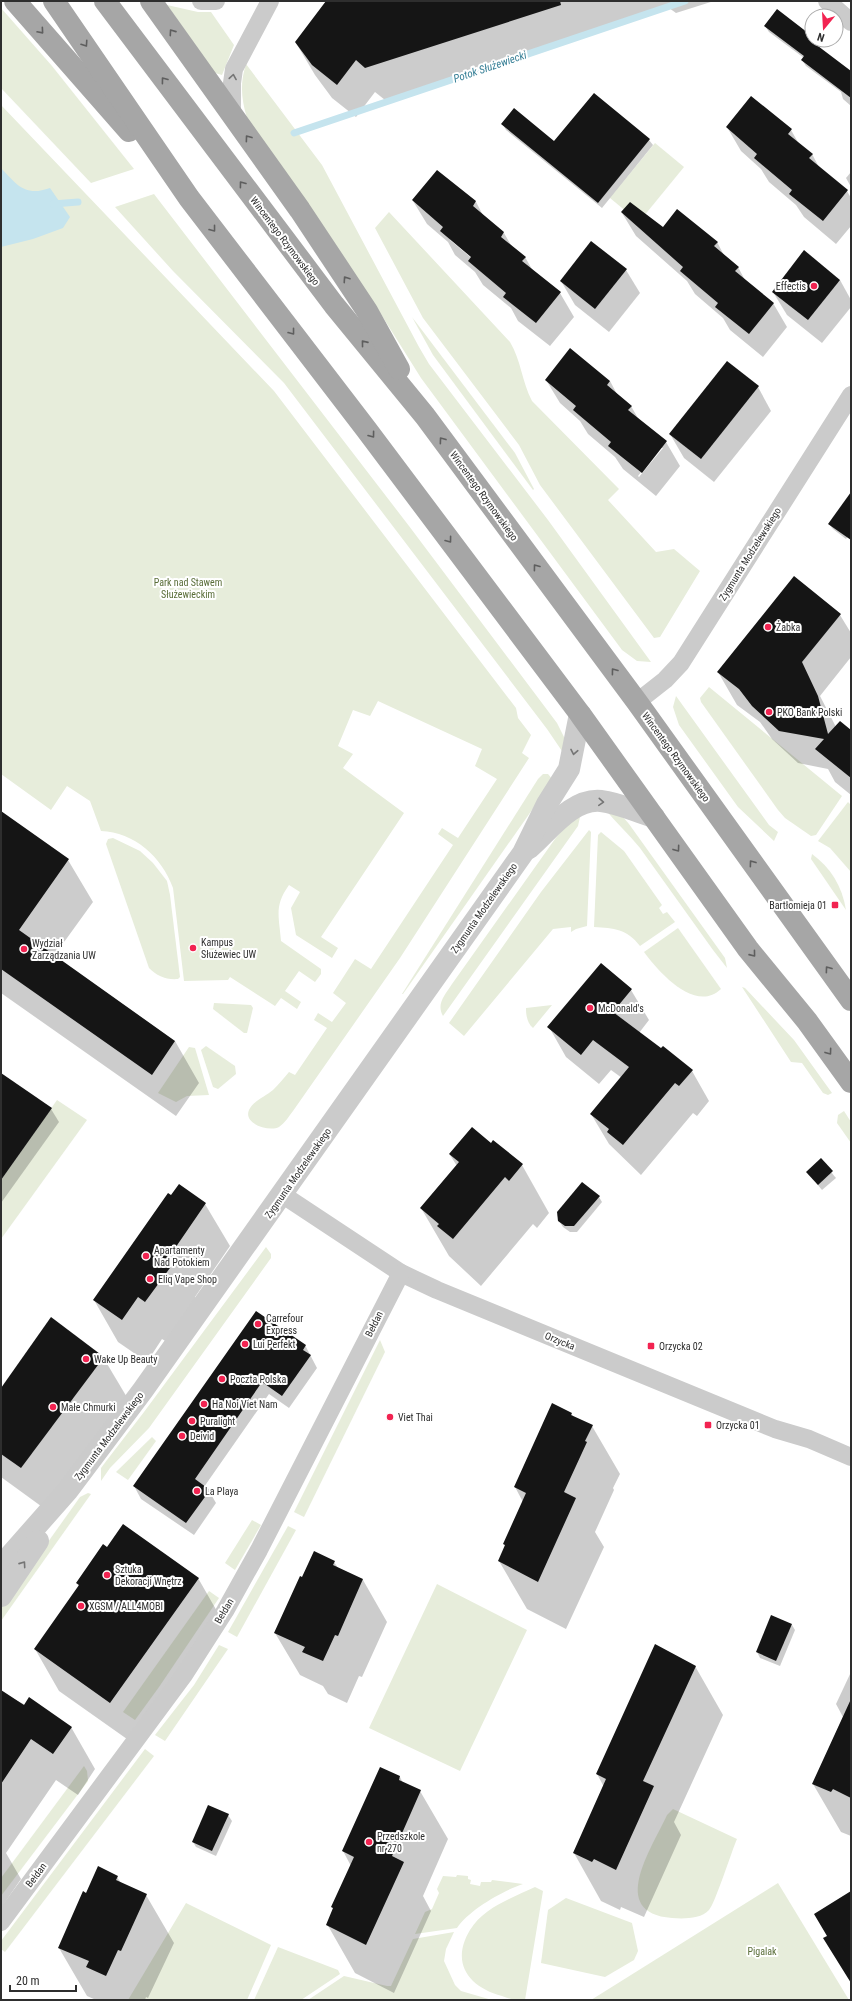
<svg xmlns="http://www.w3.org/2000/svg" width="852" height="2001" font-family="'Roboto Condensed',sans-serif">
  <rect width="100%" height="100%" fill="#fff"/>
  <g fill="#e7eddb">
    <polygon points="167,5 198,12 211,12 234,45 222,75 215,73"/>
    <polygon points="1,8 52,66 134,169 91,183 1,88"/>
    <path d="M246,64L322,165L419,347L429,364L548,520L651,662L637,661L622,650L421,378L379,311L247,118C241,98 240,83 246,64Z"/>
    <path d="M1,105L274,391L516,708L518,718L531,735L522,753L529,758L400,958L293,1111C289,1116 285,1123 279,1127C269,1132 243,1124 249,1110C253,1101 266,1096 273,1090C279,1084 284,1078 289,1072L295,1075L327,1028L314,1020L318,1013L332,1022L346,1003L333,993L355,959L371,969L453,845L438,834L442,828L458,838L497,779L475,766L482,749L378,701L370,716L353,710L338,746L353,754L343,768L404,813L321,937L338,948L332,958L296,935L291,908L300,892L289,885C274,906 279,916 281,941L321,969V974L315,982L299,971L285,991L301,1002L297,1009L281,998L275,1006L230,977L228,980L184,981L173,888C162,857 134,832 101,831L90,801L67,786L51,810L1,774Z"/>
    <polygon points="655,143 684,167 639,222 610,198"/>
    <polygon points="154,194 409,526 557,723 565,739 566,757 547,729 284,383 173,271 115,207"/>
    <path d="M389,212L510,342C521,360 522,382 532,401L619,489L608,500L656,552L674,549L700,571L660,637L654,638L540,485L519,445L423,318L375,228Z"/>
    <polygon points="412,317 515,453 534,489 533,490 433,355"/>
    <polygon points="709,687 842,796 816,835 811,836 785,818 778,810 701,702 700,698"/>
    <polygon points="676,696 769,825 778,832 774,841 738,807 679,725 673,707"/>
    <polygon points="543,774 548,774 553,780 403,994 402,994 538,779"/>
    <polygon points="848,802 851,805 851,872 830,848 818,841"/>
    <path d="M605,809L623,817L629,824L725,958L727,968L713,950L640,848C629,834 616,823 605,809Z"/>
    <path d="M580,817L578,826L443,1016C436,1004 445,995 452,984L555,839L570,821Z"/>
    <polygon points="589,830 591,832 587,926 576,929 571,932 571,927 553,929 464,1036 449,1023 541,892"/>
    <path d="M601,832L624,851L662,905L659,908L663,914L667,912L675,922L640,946C627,929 614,928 594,927L598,835Z"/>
    <path d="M113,838L140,851L153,863L167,881L170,895L180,977L178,979C166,980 157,976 149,968L106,844L108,839Z"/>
    <path d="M812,854C831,868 842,886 846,910L811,859Z"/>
    <path d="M678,928L721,989C695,1014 658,971 644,952Z"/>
    <polygon points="742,987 745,988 794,1040 832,1093 828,1095 823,1093 802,1063 791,1062"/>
    <polygon points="214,1003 251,1005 253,1008 247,1033 244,1033 213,1009"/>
    <path d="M552,1005L533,1028C527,1023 526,1015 526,1008Z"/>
    <polygon points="206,1046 235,1066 236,1074 218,1089 213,1087 201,1050"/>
    <polygon points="189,1047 195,1048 209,1095 187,1096 176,1102 158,1093"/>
    <polygon points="57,1100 87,1120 1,1239 1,1180"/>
    <polygon points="844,1111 851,1122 851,1143 837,1123 838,1115"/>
    <polygon points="266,1247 271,1254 271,1258 149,1428 110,1468 101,1481 101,1468 107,1460 144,1412"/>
    <polygon points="380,1340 385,1352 304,1517 294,1512"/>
    <polygon points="152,1437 156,1441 128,1480 116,1472"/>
    <polygon points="88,1493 91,1494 1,1621 1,1608 80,1497"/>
    <polygon points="252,1520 261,1525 235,1570 225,1563"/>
    <polygon points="288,1526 296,1530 237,1637 228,1632"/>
    <polygon points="437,1584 527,1630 460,1771 369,1728"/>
    <polygon points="209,1591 219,1598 159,1687 135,1720 123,1712"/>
    <polygon points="219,1645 228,1649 165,1741 155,1735 194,1685"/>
    <polygon points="145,1749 154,1756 5,1952 1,1949 1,1941"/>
    <polygon points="84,1766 87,1771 88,1781 1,1896 1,1878"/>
    <path d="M673,1809L737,1839C732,1850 715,1904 709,1910C701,1919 683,1919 672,1918C607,1913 652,1848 667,1815Z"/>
    <path d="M457,1875L468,1876V1879L471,1880L470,1884L480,1886L481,1882H491L492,1880L523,1884C502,1891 469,1910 457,1928L415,1934L425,1912L432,1909L439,1893L437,1889L443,1876L456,1877Z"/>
    <polygon points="778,1883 849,2000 591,2000"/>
    <path d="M535,1887L543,1891L525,2000C517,2001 510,1999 502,1996C469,1987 450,1963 470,1930C484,1907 512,1898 535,1887Z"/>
    <polygon points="566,1898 632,1923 638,1951 634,1960 605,1977 541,1963 548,1910"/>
    <polygon points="186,1903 271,1945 247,2000 128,2000"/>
    <polygon points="454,1932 446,1949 444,1961 455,1985 461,1991 492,2000 308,2000 344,1976 387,1986 391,1986 413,1939"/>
    <polygon points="278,1947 338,1970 340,1974 301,2000 254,2000"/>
  </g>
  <path fill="#c5e4ee" d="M1,168C17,185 25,197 50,188L70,217L63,228L33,239L1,247Z"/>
  <g fill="#0003" fill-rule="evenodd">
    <polygon points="327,1 714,1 676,13 669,8 385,100 375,92 356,117 332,98 315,75 296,43"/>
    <polygon points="765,26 812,37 812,40 816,41 819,46 818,48 851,73 851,106 843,99 841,92 806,66 802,60 804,58 769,32"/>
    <polygon points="503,125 555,142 649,140 653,145 602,208 506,130"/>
    <polygon points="727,127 791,130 799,144 812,154 820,169 847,191 851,198 851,226 836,244 804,217 796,205 769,182 761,169 741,151"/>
    <path d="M437,171L476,202L484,217L504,233L512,247L525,257L533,271L560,293L574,317L550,346L518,321L511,308L483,285L475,272L455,255L448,242L427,224L413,201ZM450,238L476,260L475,261L450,240Z"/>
    <polygon points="851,172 851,187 846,178"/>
    <polygon points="622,213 663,228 717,242 725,257 738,267 746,282 773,303 787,327 763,357 730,330 723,318 695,294 687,281 636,236"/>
    <polygon points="626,270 640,293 609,332 575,305 561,281"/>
    <polygon points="840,280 851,300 851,307 822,343 787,315 773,292"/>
    <path d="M546,380L610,381L618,396L631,406L639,420L666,442L680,466L656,496L623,469L615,457L588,434L580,421L560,403ZM660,448H663L639,477L638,476Z"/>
    <polygon points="758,387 771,411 714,482 684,458 670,434"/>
    <polygon points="851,502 851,532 846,539 833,529 829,524"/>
    <polygon points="840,615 851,633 851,657 820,696 836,727 851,731 851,795 835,782 828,769 798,763 772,739 760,722 737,705 718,672"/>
    <polygon points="1,813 68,860 93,902 54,956 175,1041 199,1083 176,1116 1,993"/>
    <polygon points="601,964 631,990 649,1020 639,1033 692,1071 709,1101 697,1116 693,1113 641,1175 609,1144 591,1114 622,1078 611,1070 599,1084 566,1057 549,1027"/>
    <polygon points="1,1074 51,1109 59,1122 1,1203"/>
    <polygon points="491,1144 522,1165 549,1213 537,1228 533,1224 481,1286 449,1256 421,1208 457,1166 450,1155"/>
    <polygon points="821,1160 836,1178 822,1190 807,1172"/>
    <polygon points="179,1186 205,1204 230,1246 195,1297 198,1303 170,1344 162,1339 147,1362 118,1342 94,1300"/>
    <polygon points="599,1197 602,1202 577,1232 570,1232 563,1227 559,1221"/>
    <polygon points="305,1345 317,1368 289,1408 269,1394 204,1487 209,1491 216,1503 194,1535 141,1499 134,1486"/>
    <polygon points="103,1357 128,1399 45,1509 1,1477 1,1388"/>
    <polygon points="571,1413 574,1418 592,1426 620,1474 613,1488 614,1490 595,1532 604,1547 566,1629 527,1609 499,1561 505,1546 504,1544 523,1502 515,1487"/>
    <polygon points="107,1548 198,1578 222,1620 134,1744 59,1691 35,1649 79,1587 77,1583"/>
    <polygon points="334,1562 338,1568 363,1580 387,1622 362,1677 359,1676 347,1703 328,1694 323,1686 300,1675 275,1633 303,1579"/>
    <polygon points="792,1625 795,1630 780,1666 760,1658 757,1652"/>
    <polygon points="656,1645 695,1666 723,1715 674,1822 681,1835 644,1917 621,1907 620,1910 601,1901 574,1853 604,1787 597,1774"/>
    <polygon points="851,1672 851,1836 841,1832 813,1784 843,1717 836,1704"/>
    <polygon points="1,1693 71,1727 95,1769 78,1795 56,1780 6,1853 21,1879 1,1908"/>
    <polygon points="400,1777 403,1783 420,1791 448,1839 423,1896 431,1911 394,1993 355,1973 327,1924 334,1910 332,1907 351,1866 343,1851"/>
    <polygon points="228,1815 232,1821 216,1856 196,1847 193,1842"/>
    <polygon points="117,1877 121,1883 146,1895 174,1943 148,1998 146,1997 145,2000 96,2000 87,1996 59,1948 86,1894"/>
  </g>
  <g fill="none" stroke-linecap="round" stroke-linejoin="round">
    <g stroke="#c5e4ee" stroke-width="7">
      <polyline points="294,133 685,1"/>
      <polyline points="53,204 78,202"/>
    </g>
  </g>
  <g fill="#151515">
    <polygon points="326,1 560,1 561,5 365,68 356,60 337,85 312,65 295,42"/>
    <polygon points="777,9 812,36 812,40 817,40 814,43 851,71 851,98 801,60 804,56 764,26"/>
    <polygon points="594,93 650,139 598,203 501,124 514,108 554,141"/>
    <polygon points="751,96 792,129 788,134 813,154 809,158 848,190 823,221 789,194 792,190 754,158 757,154 726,127"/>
    <polygon points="437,170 476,201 473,206 504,232 501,237 526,257 522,261 561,292 536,323 503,297 506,293 468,261 471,257 440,231 443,227 412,200"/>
    <polygon points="630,202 663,227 677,209 718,242 714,246 739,267 735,271 774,303 749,334 715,307 718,303 680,271 683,267 621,212"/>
    <polygon points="591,241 627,269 595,309 560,281"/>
    <polygon points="804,250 840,280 808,320 772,292"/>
    <polygon points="570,348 610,381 607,385 632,406 628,410 667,441 642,473 608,446 611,442 573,410 576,406 545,380"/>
    <polygon points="727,361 759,386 701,459 669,434"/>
    <polygon points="851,492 851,540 828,524"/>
    <polygon points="794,576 841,614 802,662 818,696 828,734 840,721 851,730 851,778 815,749 824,739 779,731 752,706 739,689 717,672"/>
    <polygon points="1,811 69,859 19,930 175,1041 152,1075 1,969"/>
    <polygon points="601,963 632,989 613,1012 661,1048 663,1046 693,1070 679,1086 675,1083 623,1145 607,1132 609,1129 590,1114 629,1067 593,1040 581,1055 547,1027"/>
    <polygon points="1,1073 52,1108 1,1180"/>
    <polygon points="472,1127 491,1143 493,1140 523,1164 509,1181 505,1177 453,1239 437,1226 439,1224 420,1208 459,1162 449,1154"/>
    <polygon points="821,1158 833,1171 818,1185 806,1172"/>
    <polygon points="582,1182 600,1196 574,1226 565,1226 558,1221 557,1212"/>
    <polygon points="179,1184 206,1203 169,1257 175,1261 167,1272 145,1302 138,1297 122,1320 93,1300 168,1193 171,1195"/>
    <polygon points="256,1311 306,1345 303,1350 311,1355 282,1396 262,1382 195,1479 210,1490 186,1523 133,1486"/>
    <polygon points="51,1317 104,1357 21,1468 1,1454 1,1388"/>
    <polygon points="552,1403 572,1413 571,1415 593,1425 585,1441 587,1442 564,1492 576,1498 538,1582 498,1561 505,1545 503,1544 526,1493 514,1487"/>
    <polygon points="123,1524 199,1578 110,1703 34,1649 79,1585 76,1583 103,1544 107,1547"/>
    <polygon points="314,1551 335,1561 333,1565 363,1579 338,1636 335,1635 323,1661 302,1652 305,1647 274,1633 300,1576 302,1577"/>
    <polygon points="771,1615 792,1624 776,1661 756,1652"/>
    <polygon points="655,1644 696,1666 643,1781 654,1786 616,1870 594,1859 592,1862 573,1853 606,1779 596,1774"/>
    <polygon points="1,1690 24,1705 29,1697 72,1727 53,1754 31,1739 1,1784"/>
    <polygon points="851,1699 851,1798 833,1789 831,1792 812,1784"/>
    <polygon points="380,1767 400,1776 399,1780 421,1790 392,1856 404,1862 366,1945 326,1925 333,1908 331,1907 354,1857 342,1851"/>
    <polygon points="208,1805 229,1814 212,1851 192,1842"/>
    <polygon points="98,1866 118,1876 116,1880 147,1894 121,1951 118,1950 106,1976 86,1967 89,1961 58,1948 83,1891 86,1893"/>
    <polygon points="851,1891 851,1983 823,1938 827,1936 814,1914"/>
  </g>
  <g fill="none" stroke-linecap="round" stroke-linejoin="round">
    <g stroke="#cbcbcb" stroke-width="18">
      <polyline points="201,1 216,1"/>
      <polyline points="827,1 851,22"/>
      <polyline points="232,116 232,83 234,69 270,1"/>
      <polyline points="637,702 665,680 681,663 851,395"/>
      <polyline points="283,1195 401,1273 437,1290 775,1429 809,1439 851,1457"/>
      <polyline points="1,1922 184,1675 225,1611 259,1550 401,1273"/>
    </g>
    <g stroke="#cbcbcb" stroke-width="22">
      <path d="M529,848C549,831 572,798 601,801C619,803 637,812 654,817"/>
      <polyline points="1,1566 68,1490 143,1390 523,853 547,804 569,769 580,714"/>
      <polyline points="1,1596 38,1541"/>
    </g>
    <g stroke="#a6a6a6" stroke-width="22">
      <polyline points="15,1 129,131"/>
      <polyline points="54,1 189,198 366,429 580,714 748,949 807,1021 851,1082"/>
      <polyline points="105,1 334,305 425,416 637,702 851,1000"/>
      <polyline points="151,1 300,210 367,311 399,369"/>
    </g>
  </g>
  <defs><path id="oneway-chevron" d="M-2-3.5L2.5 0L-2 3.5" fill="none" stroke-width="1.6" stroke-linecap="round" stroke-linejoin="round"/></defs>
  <g stroke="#5e5e5e">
    <use href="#oneway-chevron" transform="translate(41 31) rotate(49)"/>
    <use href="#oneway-chevron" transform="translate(172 32) rotate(-125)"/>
    <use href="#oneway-chevron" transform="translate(85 44) rotate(56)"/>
    <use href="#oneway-chevron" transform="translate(164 80) rotate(-127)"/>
    <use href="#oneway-chevron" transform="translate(248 138) rotate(-126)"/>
    <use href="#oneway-chevron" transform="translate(242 184) rotate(-127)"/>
    <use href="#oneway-chevron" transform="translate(213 229) rotate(52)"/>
    <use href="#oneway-chevron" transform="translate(346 279) rotate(-124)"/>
    <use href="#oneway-chevron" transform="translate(292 332) rotate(52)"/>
    <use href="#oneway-chevron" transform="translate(364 343) rotate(-129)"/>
    <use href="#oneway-chevron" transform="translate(372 435) rotate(53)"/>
    <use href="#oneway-chevron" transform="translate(442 440) rotate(-126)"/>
    <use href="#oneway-chevron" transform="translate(449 540) rotate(53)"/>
    <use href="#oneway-chevron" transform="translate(536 567) rotate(-127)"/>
    <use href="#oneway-chevron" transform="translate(614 671) rotate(-127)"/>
    <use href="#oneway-chevron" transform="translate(677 849) rotate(54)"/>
    <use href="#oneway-chevron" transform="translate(752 863) rotate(-126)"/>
    <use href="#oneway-chevron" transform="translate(753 954) rotate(51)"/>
    <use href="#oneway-chevron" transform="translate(828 969) rotate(-126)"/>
    <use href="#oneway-chevron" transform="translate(829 1052) rotate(54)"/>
  </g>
  <g stroke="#757575">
    <use href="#oneway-chevron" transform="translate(233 77) rotate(-81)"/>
    <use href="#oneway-chevron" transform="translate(574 752) rotate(101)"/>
    <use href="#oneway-chevron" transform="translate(601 802) rotate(4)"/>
    <use href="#oneway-chevron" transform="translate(23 1564) rotate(-55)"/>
  </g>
  <g fill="#f22351" stroke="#fff" stroke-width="1.5">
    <circle cx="814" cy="286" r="4"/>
    <circle cx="768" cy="627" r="4"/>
    <circle cx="769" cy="712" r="4"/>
    <rect x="831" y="901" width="8" height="8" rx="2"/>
    <circle cx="193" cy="948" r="4"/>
    <circle cx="24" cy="949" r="4"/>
    <circle cx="590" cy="1008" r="4"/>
    <circle cx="146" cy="1256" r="4"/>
    <circle cx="150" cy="1279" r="4"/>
    <circle cx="258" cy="1324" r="4"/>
    <circle cx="245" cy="1344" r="4"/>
    <rect x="647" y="1342" width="8" height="8" rx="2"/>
    <circle cx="86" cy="1359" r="4"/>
    <circle cx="222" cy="1379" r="4"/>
    <circle cx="204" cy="1404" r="4"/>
    <circle cx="53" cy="1407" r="4"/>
    <circle cx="390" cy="1417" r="4"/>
    <circle cx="192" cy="1421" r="4"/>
    <rect x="704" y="1421" width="8" height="8" rx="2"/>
    <circle cx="182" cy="1436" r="4"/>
    <circle cx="197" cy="1491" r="4"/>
    <circle cx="107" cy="1575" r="4"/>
    <circle cx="81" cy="1606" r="4"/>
    <circle cx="369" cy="1842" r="4"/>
  </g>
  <g text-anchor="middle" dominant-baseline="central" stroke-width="4" stroke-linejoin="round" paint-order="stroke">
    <g font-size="10" fill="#2e2e2e" stroke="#fff">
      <text transform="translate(285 241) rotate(53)">Wincentego Rzymowskiego</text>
      <text transform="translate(484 496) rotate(54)">Wincentego Rzymowskiego</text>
      <text transform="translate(750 554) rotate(-58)">Zygmunta Modzelewskiego</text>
      <text transform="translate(676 757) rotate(54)">Wincentego Rzymowskiego</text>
      <text transform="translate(484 908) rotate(-55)">Zygmunta Modzelewskiego</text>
      <text transform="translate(298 1173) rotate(-55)">Zygmunta Modzelewskiego</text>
      <text transform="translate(374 1324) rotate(-63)">Bełdan</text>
      <text transform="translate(560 1341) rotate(22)">Orzycka</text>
      <text transform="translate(109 1436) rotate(-53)">Zygmunta Modzelewskiego</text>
      <text transform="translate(224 1611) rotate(-59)">Bełdan</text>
      <text transform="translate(36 1875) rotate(-53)">Bełdan</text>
    </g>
    <g font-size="10" fill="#2e2e2e" stroke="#fff" text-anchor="start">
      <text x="806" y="286" text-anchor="end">Effectis</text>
      <text x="776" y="627">Żabka</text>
      <text x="777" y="712">PKO Bank Polski</text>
      <text x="827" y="905" text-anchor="end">Bartłomieja 01</text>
      <text x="201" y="942">Kampus<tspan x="201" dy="12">Służewiec UW</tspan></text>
      <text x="32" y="943">Wydział<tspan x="32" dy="12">Zarządzania UW</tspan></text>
      <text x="598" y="1008">McDonald's</text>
      <text x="154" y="1250">Apartamenty<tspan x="154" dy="12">Nad Potokiem</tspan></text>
      <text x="158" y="1279">Eliq Vape Shop</text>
      <text x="266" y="1318">Carrefour<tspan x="266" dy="12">Express</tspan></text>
      <text x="253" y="1344">Lui Perfekt</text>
      <text x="659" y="1346">Orzycka 02</text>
      <text x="94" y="1359">Wake Up Beauty</text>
      <text x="230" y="1379">Poczta Polska</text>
      <text x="212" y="1404">Ha Noi Viet Nam</text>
      <text x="61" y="1407">Małe Chmurki</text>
      <text x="398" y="1417">Viet Thai</text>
      <text x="200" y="1421">Puralight</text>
      <text x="716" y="1425">Orzycka 01</text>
      <text x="190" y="1436">Deivid</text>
      <text x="205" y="1491">La Playa</text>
      <text x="115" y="1569">Sztuka<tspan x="115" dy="12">Dekoracji Wnętrz</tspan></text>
      <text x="89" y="1606">XGSM / ALL4MOBI</text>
      <text x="377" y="1836">Przedszkole<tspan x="377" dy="12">nr 270</tspan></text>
    </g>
    <g font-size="10" fill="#596d38" stroke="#fff">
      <text x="188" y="582">Park nad Stawem<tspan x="188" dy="12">Służewieckim</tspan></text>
      <text x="762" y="1951">Pigalak</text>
    </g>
    <g font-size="11" font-style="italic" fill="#367f96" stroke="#fff">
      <text transform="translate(490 67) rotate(-19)">Potok Służewiecki</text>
    </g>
  </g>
  <rect width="852" height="2001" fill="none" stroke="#2e2e2e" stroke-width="4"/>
  <g transform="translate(824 28) rotate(198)"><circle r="19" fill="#ffffff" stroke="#ababab"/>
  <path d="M0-3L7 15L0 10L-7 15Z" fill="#f22351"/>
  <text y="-6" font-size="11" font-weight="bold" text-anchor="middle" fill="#2e2e2e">N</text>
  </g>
  <path d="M10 1985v6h66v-6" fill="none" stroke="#2e2e2e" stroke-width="2"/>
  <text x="16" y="1985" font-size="12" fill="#2e2e2e" stroke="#ffffff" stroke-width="3" paint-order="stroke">20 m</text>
</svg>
